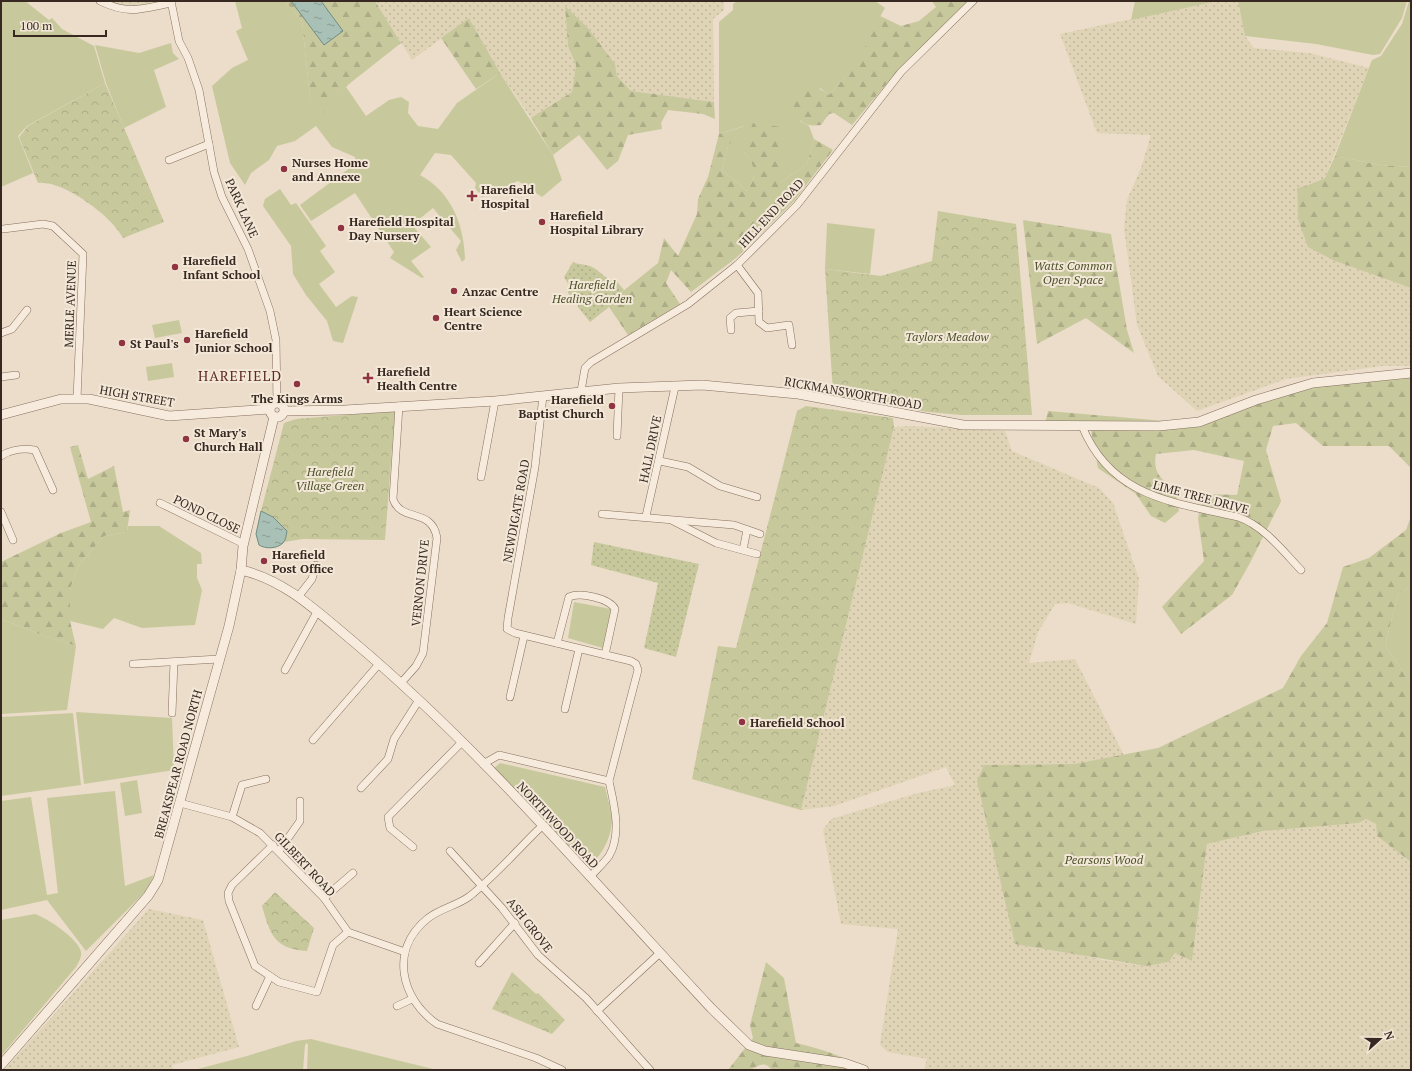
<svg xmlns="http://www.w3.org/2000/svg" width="1412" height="1071" font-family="'PT Serif',serif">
  <defs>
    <pattern id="farmland-dots" width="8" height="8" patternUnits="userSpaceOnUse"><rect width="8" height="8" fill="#e0d4b7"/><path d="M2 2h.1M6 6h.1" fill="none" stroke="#c1b69d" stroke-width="1.8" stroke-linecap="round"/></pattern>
    <pattern id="forest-firs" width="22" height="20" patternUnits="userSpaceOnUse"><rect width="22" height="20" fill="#c8c89d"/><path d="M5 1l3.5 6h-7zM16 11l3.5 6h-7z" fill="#acac87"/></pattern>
    <pattern id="park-crowns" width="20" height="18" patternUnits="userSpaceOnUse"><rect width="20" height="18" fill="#c8c89d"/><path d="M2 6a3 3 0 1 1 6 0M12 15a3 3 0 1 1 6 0" fill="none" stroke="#acac87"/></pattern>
    <pattern id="garden-dots" width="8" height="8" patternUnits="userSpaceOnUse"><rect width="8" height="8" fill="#c8c89d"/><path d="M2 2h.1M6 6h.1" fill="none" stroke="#acac87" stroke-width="1.8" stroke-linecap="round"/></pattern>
    <pattern id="water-ripples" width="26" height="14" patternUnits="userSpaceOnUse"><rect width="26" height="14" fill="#a9c0b6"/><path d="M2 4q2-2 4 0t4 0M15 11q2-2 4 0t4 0" fill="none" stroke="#8a9c94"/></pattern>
  </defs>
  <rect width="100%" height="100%" fill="#ebddc9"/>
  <g fill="url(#farmland-dots)">
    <polygon points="109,1 158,1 132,7"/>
    <polygon points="375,1 724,1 724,10 713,19 714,102 631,91 617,76 615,64 588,28 565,6 568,46 576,65 572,92 531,118 500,73 469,18 412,60"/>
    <polygon points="1217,1 1238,1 1245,36 1254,48 1309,53 1369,68 1325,178 1306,186 1297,188 1298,219 1335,261 1411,288 1411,366 1382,366 1286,379 1197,411 1158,376 1137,325 1124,228 1127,200 1141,168 1151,135 1097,133 1060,34"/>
    <polygon points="909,426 1005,431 1012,451 1099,488 1113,503 1139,579 1136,624 1068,603 1055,604 1038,632 1029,663 1075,659 1124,755 1074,764 984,765 1063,951 1103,960 1146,966 1169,962 1175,953 1192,961 1207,844 1263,831 1359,823 1366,819 1376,824 1377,836 1411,862 1411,1070 924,1070 927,1059 888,1052 882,1047 880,1044 898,929 841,924 823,830 831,819 918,793 955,785 946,767 834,806 801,810 894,427"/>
    <polygon points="149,909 203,920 239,1047 172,1065 173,1070 4,1070"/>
  </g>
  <g fill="#c8c89d">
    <polygon points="1,1 25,1 49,20 52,18 62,29 94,46 105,83 27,126 18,136 33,173 1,187"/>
    <path d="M235,1H285L302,21L310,98L323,112L346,87L366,116L389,100L401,97L409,102L408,113L418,126L438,129L457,103L500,73L553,155L562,180L542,197L518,181L482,197L475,188L476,183L451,155L435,153L420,175C451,192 464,224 465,259L462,262L456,250L461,241L433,208L412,225L431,247L411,261L424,277L422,278L390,258L394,252L355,193L311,221L300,205L355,164V157L332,147L316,126L295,141L277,146L269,160L251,173L245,185L230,163L212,86L232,68L248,60L236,31L242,28Z"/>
    <path d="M737,1H875L885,8C879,17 877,27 872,37C861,58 846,77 829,95L820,88L800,121L809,126L814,139L807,164L780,183L742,149C756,168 759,170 747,191L722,170L728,146L744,126L719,134V22L733,10V4Z"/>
    <polygon points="1135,1 1217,1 1131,20"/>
    <polygon points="1238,1 1407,1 1402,18 1380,54 1373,55 1316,44 1245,36"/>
    <polygon points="1409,1 1411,1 1411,167 1381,165 1335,156 1372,60 1381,56 1402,24"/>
    <polygon points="171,43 173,53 179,59 154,70 166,107 124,128 106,83 95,45 139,53"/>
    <polygon points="280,189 291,205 296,203 326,246 320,251 335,272 319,284 336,307 352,296 358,297 343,343 333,341 327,321 306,295 293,274 291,246 263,206 265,199"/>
    <polygon points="827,223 875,229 870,274 825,269"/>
    <polygon points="179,320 182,333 155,338 152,325"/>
    <polygon points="172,363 174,377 148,381 146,367"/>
    <polygon points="128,526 159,526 201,553 202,564 197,564 197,578 202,590 195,625 142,628 114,618 103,629 70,621 70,589 79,565 104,536 127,532"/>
    <polygon points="1411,586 1411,683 1385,645 1398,595"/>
    <polygon points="574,602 611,609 603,648 568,638"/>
    <polygon points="1,619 42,635 76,646 67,710 1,714"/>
    <polygon points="76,712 172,718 174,770 84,784"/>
    <polygon points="73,713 81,785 1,796 1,717"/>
    <path d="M500,763L605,787C607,798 612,811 612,822C610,842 600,858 585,870L492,770Z"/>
    <polygon points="137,780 142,813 125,816 120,783"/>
    <polygon points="115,791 125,886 154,875 148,889 86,951 47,900 1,910 1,801 31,797 47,895 58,893 47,798"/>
    <path d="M35,914C47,918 79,939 81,952C82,957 78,963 76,967L1,1056V920Z"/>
    <polygon points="311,1039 315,1040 437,1070 307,1070 308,1045 307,1043 305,1045 303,1070 194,1070 247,1056 296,1041"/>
  </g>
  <g fill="url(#forest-firs)">
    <polygon points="285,1 375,1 401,43 349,84 323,113 310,98 302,21"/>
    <path d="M932,1H979L909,69L893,76L852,125L834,113L829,114L821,125C805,127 802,123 792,111C795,88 810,80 829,95C851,72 868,46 880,16L901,26L919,21L936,7Z"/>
    <polygon points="565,6 588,28 615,64 617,76 631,91 714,102 715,119 703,114 668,110 661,123 662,129 628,135 618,161 607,170 579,135 553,155 531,118 572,92 576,65 568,46"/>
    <polygon points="469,18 500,73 476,89 441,38"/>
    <path d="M753,123L782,127L780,183L807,164L814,139L833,150L794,201L736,258L691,292L671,270L666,283L680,304L628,335L607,304L658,263L664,238L678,256L697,214L698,199L708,177L719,134L745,126L728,146L722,170L747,191C759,171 755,167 742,149Z"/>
    <polygon points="1335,156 1381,165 1411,167 1411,288 1335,261 1308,247 1298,219 1297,188 1306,186 1325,178"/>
    <polygon points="1023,220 1111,234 1127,330 1134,353 1086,318 1037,344"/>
    <path d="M1411,375V468L1389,446H1323L1296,423L1273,426L1266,450L1281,501L1250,563L1232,595L1181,634L1162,607L1204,561L1198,518L1204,494L1237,495L1244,461L1194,450L1156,454C1151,478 1170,482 1177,498C1178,502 1178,507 1179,511L1165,523L1151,516L1136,494L1098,468L1091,430L1044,428L1048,411L1200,424L1289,390Z"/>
    <polygon points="78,445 88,479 114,466 123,512 130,510 127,532 104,536 79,565 70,589 70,621 76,646 42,635 1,619 1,562 61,533 91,522 70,447"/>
    <polygon points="1411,516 1411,586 1398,595 1385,645 1411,683 1411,862 1377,836 1376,824 1366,819 1359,823 1263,831 1207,844 1192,961 1175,953 1169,962 1146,966 1015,944 977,781 984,765 1074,764 1158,748 1283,688 1301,656 1327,623 1343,567 1369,558 1406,530"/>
    <path d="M766,962L784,978L796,1043C821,1049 845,1056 866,1070H772C764,1060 759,1066 750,1070C744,1071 734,1070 728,1070L753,1038L750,1025Z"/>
  </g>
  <g fill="url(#park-crowns)">
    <path d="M105,83L164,222L123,238C113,217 62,179 38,183L19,137L28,126Z"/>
    <polygon points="938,211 1016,224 1032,415 961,415 928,412 846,399 833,393 825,269 881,276 932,261"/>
    <polygon points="806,406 893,418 894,427 801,810 692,779 718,646 736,648 797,411"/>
    <polygon points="395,411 385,540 303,539 284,542 287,531 273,517 261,511 284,423 296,419"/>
    <path d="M275,892L314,928L307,951C274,949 270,934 262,906Z"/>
    <polygon points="512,972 536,994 538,993 565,1020 552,1034 492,1009"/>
  </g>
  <g fill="url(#garden-dots)">
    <path d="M573,262C579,265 587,264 592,267C601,271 606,281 617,282L624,290L607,304L609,307L590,322L578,307V304L568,293L569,285L564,277Z"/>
    <polygon points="594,542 699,564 676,657 644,648 658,583 591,565"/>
  </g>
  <g fill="url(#water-ripples)" stroke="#708d83">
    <polygon points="291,1 321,1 343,31 324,45"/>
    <path d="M261,511L273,517L287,531C286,535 286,540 283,543C277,549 265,549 259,545L256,534Z"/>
  </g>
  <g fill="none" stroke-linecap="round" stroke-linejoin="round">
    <g stroke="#866f5f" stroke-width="8">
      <g id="minor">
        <path d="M100,1C129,15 141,9 171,3"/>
        <polyline points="171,1 179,41 188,58 199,90 214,172 222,197 248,249 270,311 276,340 277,403"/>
        <polyline points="169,160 209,144"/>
        <polyline points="3,229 43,224 53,226 83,254 77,399"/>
        <polyline points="737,265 758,293 759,322 767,328 789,325 792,345"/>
        <polyline points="731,330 730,318 736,313 759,311"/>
        <polyline points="1,333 12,329 27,310"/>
        <polyline points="1,377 16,375"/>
        <polyline points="581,391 585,368 591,362 688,304 737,265 797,205 901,72 973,1"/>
        <polyline points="543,396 535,467 508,618 507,629 515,633 631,661 636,664 638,670 609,781"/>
        <path d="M399,406L393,499C401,523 432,507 437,538L423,653L416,666L401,683"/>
        <path d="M1082,426C1111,497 1172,502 1238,517C1264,526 1283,551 1301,570"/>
        <polyline points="617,436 619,388"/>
        <path d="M1,456C12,449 22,448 35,450L53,490"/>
        <polyline points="660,461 688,467 720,486 757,497"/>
        <polyline points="481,477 495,401"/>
        <polyline points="160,503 244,544"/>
        <polyline points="1,512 13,540"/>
        <polyline points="602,514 734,525 760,534"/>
        <polyline points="646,516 675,387"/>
        <polyline points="673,521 716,543 757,554"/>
        <polyline points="743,550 747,530"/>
        <polyline points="298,597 312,579 316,565"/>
        <path d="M557,643L569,597C580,592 609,598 615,609L605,655"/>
        <polyline points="133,664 219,659"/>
        <polyline points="285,670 317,612"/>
        <polyline points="510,697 524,636"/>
        <polyline points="565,709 579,649"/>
        <polyline points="172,713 174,662"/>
        <polyline points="313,740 379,664"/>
        <path d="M483,764L499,755L609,781C614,804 622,834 609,856C604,863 596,870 590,877"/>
        <polyline points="361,788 388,759 394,739 419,700"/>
        <polyline points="180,803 232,817 260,833 324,898 348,932 405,952"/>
        <polyline points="232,817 242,785 266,779"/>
        <path d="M542,826C518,849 496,875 470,896C457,906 440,908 427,919C389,950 401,999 437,1024L536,1058L562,1070"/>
        <polyline points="273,845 232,885 228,893 229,901 255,966 279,982 317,992 333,945 348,932"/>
        <polyline points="413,847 390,828 388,817 462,742"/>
        <polyline points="279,851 300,821 300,801"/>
        <polyline points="450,851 502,908 538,955 586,998 650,1070"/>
        <polyline points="324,898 353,873"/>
        <polyline points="479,963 515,923"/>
        <polyline points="256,1006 270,976"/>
        <polyline points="397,1006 412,999"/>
        <polyline points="597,1011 660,953"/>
      </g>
    </g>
    <g stroke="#866f5f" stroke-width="10">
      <g id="tertiary">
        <circle cx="277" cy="410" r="7"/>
        <polyline points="285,411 345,410 495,401 619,388 702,385 798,394 963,425 1159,426 1199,422 1256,400 1313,383 1411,373"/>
        <polyline points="1,415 61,399 89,399 169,416 270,409"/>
        <path d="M241,570C286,580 320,614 355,643C484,752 595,884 711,1008L749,1045L765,1051L844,1063L864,1070"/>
        <polyline points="1,1065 148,896 158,880 229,626 241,570 243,546 274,417"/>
      </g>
    </g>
    <use href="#minor" stroke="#f6ebdc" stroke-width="7"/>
    <use href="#tertiary" stroke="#f6ebdc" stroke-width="9"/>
  </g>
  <g fill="#8f3440" stroke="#f3e8d8" stroke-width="1.5">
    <circle cx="284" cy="169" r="4"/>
    <path d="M470 190h4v4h4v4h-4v4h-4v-4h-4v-4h4z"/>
    <circle cx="542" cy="222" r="4"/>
    <circle cx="341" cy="228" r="4"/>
    <circle cx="175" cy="267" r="4"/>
    <circle cx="454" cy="291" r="4"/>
    <circle cx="436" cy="318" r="4"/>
    <circle cx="187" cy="340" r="4"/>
    <circle cx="122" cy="343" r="4"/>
    <path d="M366 372h4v4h4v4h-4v4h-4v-4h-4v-4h4z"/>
    <circle cx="297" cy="384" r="4"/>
    <circle cx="612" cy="406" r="4"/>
    <circle cx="186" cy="439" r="4"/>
    <circle cx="264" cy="561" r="4"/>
    <circle cx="742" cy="722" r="4"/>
  </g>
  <g text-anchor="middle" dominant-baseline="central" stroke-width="4" stroke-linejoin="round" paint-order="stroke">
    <g font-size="12" font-weight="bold" fill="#372921" stroke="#f3e8d8" text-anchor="start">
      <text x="292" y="162">Nurses Home<tspan x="292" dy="14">and Annexe</tspan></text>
      <text x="481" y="189">Harefield<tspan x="481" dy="14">Hospital</tspan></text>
      <text x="550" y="215">Harefield<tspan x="550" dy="14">Hospital Library</tspan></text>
      <text x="349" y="221">Harefield Hospital<tspan x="349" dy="14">Day Nursery</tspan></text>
      <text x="183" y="260">Harefield<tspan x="183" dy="14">Infant School</tspan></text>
      <text x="462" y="291">Anzac Centre</text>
      <text x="444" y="311">Heart Science<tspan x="444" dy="14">Centre</tspan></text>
      <text x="195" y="333">Harefield<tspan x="195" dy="14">Junior School</tspan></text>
      <text x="130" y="343">St Paul's</text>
      <text x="377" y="371">Harefield<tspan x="377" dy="14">Health Centre</tspan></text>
      <text x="297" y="398" text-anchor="middle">The Kings Arms</text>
      <text x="604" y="399" text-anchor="end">Harefield<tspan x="604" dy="14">Baptist Church</tspan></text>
      <text x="194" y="432">St Mary's<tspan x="194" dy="14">Church Hall</tspan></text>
      <text x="272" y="554">Harefield<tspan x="272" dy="14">Post Office</tspan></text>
      <text x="750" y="722">Harefield School</text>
    </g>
    <g font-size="12" fill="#372921" stroke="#f3e8d8">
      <text transform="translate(242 208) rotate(66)">PARK LANE</text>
      <text transform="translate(771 213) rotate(-47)">HILL END ROAD</text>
      <text transform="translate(70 304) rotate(-88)">MERLE AVENUE</text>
      <text transform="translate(853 393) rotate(10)">RICKMANSWORTH ROAD</text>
      <text transform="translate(137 396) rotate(10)">HIGH STREET</text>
      <text transform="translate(650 449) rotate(-78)">HALL DRIVE</text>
      <text transform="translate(1201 497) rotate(15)">LIME TREE DRIVE</text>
      <text transform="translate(516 511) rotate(-80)">NEWDIGATE ROAD</text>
      <text transform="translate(207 514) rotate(26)">POND CLOSE</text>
      <text transform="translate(420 583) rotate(-84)">VERNON DRIVE</text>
      <text transform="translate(178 764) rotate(-75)">BREAKSPEAR ROAD NORTH</text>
      <text transform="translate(558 825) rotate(47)">NORTHWOOD ROAD</text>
      <text transform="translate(305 864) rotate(47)">GILBERT ROAD</text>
      <text transform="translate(530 925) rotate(52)">ASH GROVE</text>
    </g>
    <g font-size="12" font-style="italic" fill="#4d522a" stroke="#f3e8d8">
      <text x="1073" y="265">Watts Common<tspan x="1073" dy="14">Open Space</tspan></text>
      <text x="592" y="284">Harefield<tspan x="592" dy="14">Healing Garden</tspan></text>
      <text x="947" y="336">Taylors Meadow</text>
      <text x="330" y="471">Harefield<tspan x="330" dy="14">Village Green</tspan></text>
      <text x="1104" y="859">Pearsons Wood</text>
    </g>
    <g font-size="14" letter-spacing="1" fill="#602a24" stroke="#f3e8d8">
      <text x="240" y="375">HAREFIELD</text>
    </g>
  </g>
  <rect width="1412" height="1071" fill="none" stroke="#372921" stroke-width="4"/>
  <g transform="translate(1380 1039) rotate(69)" stroke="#f3e8d8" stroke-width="3" paint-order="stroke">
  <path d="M0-3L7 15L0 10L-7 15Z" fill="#372921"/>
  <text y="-6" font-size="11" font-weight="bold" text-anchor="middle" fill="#372921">N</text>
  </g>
  <path d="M14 30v6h92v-6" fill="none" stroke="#372921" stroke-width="2"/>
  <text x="20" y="30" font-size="12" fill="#372921" stroke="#f3e8d8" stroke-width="3" paint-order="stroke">100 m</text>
</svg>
